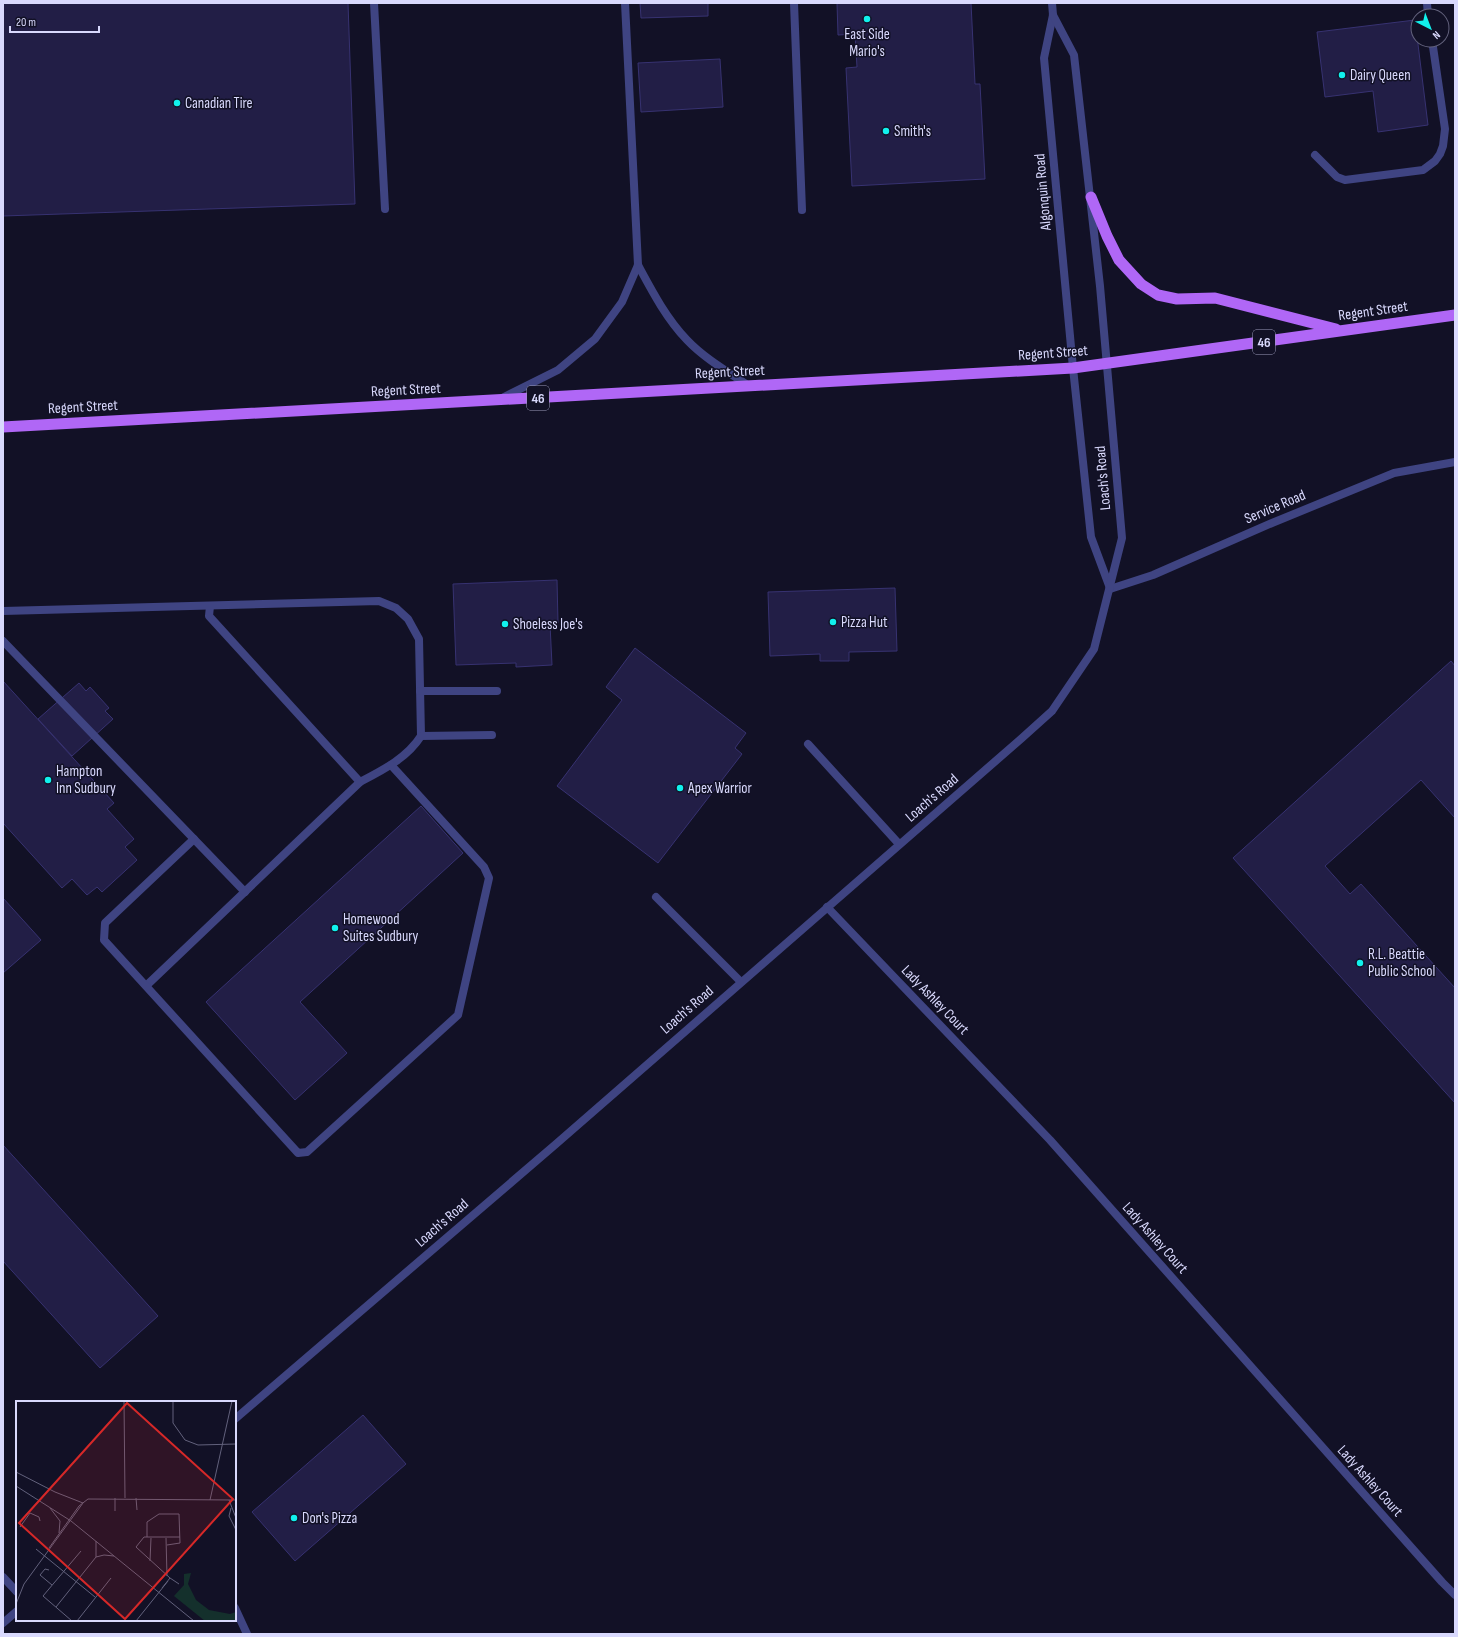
<svg xmlns="http://www.w3.org/2000/svg" width="1458" height="1637" font-family="'Sofia Sans Condensed',sans-serif">
  <rect width="100%" height="100%" fill="#121126"/>
  <g fill="#221e46" stroke="#373271">
    <polygon points="3,3 348,3 355,204 3,216"/>
    <polygon points="640,3 708,3 708,16 641,18"/>
    <polygon points="837,3 971,3 975,84 980,84 985,179 852,186 846,68 857,67 855,34 838,35"/>
    <polygon points="1415,20 1428,125 1378,132 1373,91 1325,97 1317,32"/>
    <polygon points="720,59 723,107 641,112 638,63"/>
    <polygon points="557,580 558,623 550,624 552,665 516,667 516,663 456,665 453,584"/>
    <polygon points="895,588 897,651 849,652 849,661 820,661 820,654 770,656 768,592"/>
    <polygon points="635,648 746,733 735,748 742,754 658,863 557,786 622,700 606,687"/>
    <polygon points="1451,661 1455,666 1455,818 1421,780 1325,866 1350,894 1361,884 1455,988 1455,1103 1233,858"/>
    <polygon points="3,681 114,803 107,809 134,839 125,847 137,860 102,892 97,887 87,895 72,879 62,888 3,823"/>
    <polygon points="79,683 86,691 90,687 109,708 105,711 113,719 72,756 38,719"/>
    <polygon points="421,806 463,853 300,1002 347,1053 295,1100 206,1002"/>
    <polygon points="3,898 41,940 3,973"/>
    <polygon points="3,1145 158,1316 100,1368 3,1261"/>
    <polygon points="363,1415 406,1464 295,1561 252,1512"/>
  </g>
  <g fill="none" stroke-linecap="round" stroke-linejoin="round">
    <g stroke="#3f4482" stroke-width="8">
      <polyline points="374,3 385,209"/>
      <polyline points="794,3 802,210"/>
      <polyline points="1427,3 1428,16"/>
      <polyline points="1315,155 1337,177 1345,180 1423,170 1435,161 1440,154 1443,146 1445,129 1432,40"/>
      <path d="M638,265C652,291 666,318 687,340C704,358 728,372 749,386"/>
      <polyline points="502,398 558,370 595,339 622,302 638,265 625,3"/>
      <polyline points="210,606 209,616 360,782"/>
      <path d="M3,611L379,601L396,608L408,619L419,639L421,736C407,758 383,770 360,782L147,985"/>
      <polyline points="3,641 245,892"/>
      <polyline points="420,691 497,691"/>
      <polyline points="421,736 492,735"/>
      <polyline points="808,744 899,844"/>
      <polyline points="194,839 105,923 104,940 298,1153 307,1152 458,1015 489,878 484,867 391,765"/>
      <polyline points="656,897 741,982"/>
      <polyline points="3,1577 17,1592"/>
    </g>
    <g stroke="#3f4482" stroke-width="8">
      <polyline points="1110,589 1153,575 1272,523 1394,473 1455,462"/>
      <polyline points="827,907 1050,1140 1442,1582 1455,1595"/>
      <polyline points="235,1608 247,1634"/>
    </g>
    <g stroke="#3f4482" stroke-width="8">
      <polyline points="1052,3 1053,15 1044,58 1073,368 1091,537 1110,588"/>
      <polyline points="235,1419 556,1144 1022,738 1052,711 1094,649 1122,538 1100,286 1074,55 1053,15"/>
      <polyline points="3,1623 17,1611"/>
    </g>
    <g stroke="#b067f6" stroke-width="11">
      <polyline points="1091,197 1107,236 1119,260 1141,284 1158,295 1177,299 1215,298 1336,329"/>
      <polyline points="3,427 1073,368 1455,315"/>
    </g>
  </g>
  <g fill="#11f1ed" stroke="#121126" stroke-width="1.5">
    <circle cx="867" cy="19" r="4"/>
    <circle cx="1342" cy="75" r="4"/>
    <circle cx="177" cy="103" r="4"/>
    <circle cx="886" cy="131" r="4"/>
    <circle cx="833" cy="622" r="4"/>
    <circle cx="505" cy="624" r="4"/>
    <circle cx="48" cy="780" r="4"/>
    <circle cx="680" cy="788" r="4"/>
    <circle cx="335" cy="928" r="4"/>
    <circle cx="1360" cy="963" r="4"/>
    <circle cx="294" cy="1518" r="4"/>
  </g>
  <g text-anchor="middle" dominant-baseline="central" stroke-width="3" stroke-linejoin="round" paint-order="stroke">
    <g fill="#121126" stroke="#9d9dbc" stroke-width="1">
      <rect x="1253" y="330" width="22" height="24" rx="3"/>
      <rect x="527" y="386" width="22" height="24" rx="3"/>
    </g>
    <g font-size="14" font-weight="bold" fill="#d9d9fd">
      <text x="1264" y="342">46</text>
      <text x="538" y="398">46</text>
    </g>
    <g font-size="15" fill="#d9d9fd" stroke="#121126" text-anchor="start">
      <text x="867" y="34" text-anchor="middle">East Side<tspan x="867" dy="17">Mario's</tspan></text>
      <text x="1350" y="75">Dairy Queen</text>
      <text x="185" y="103">Canadian Tire</text>
      <text x="894" y="131">Smith's</text>
      <text x="841" y="622">Pizza Hut</text>
      <text x="513" y="624">Shoeless Joe's</text>
      <text x="56" y="771">Hampton<tspan x="56" dy="17">Inn Sudbury</tspan></text>
      <text x="688" y="788">Apex Warrior</text>
      <text x="343" y="919">Homewood<tspan x="343" dy="17">Suites Sudbury</tspan></text>
      <text x="1368" y="954">R.L. Beattie<tspan x="1368" dy="17">Public School</tspan></text>
      <text x="302" y="1518">Don's Pizza</text>
    </g>
    <g font-size="15" fill="#d9d9fd" stroke="#121126">
      <text transform="translate(1043 192) rotate(-95)">Algonquin Road</text>
      <text transform="translate(1373 311) rotate(-8)">Regent Street</text>
      <text transform="translate(1053 353) rotate(-4)">Regent Street</text>
      <text transform="translate(730 372) rotate(-3)">Regent Street</text>
      <text transform="translate(406 390) rotate(-3)">Regent Street</text>
      <text transform="translate(83 407) rotate(-3)">Regent Street</text>
      <text transform="translate(1103 478) rotate(-95)">Loach's Road</text>
      <text transform="translate(1275 507) rotate(-23)">Service Road</text>
      <text transform="translate(932 798) rotate(-41)">Loach's Road</text>
      <text transform="translate(935 1000) rotate(46)">Lady Ashley Court</text>
      <text transform="translate(687 1010) rotate(-41)">Loach's Road</text>
      <text transform="translate(442 1223) rotate(-41)">Loach's Road</text>
      <text transform="translate(1155 1238) rotate(48)">Lady Ashley Court</text>
      <text transform="translate(1370 1481) rotate(48)">Lady Ashley Court</text>
    </g>
  </g>
  <g transform="translate(16 1401)">
    <rect width="220" height="220" fill="#121126"/>
    <path d="M175,172L172,183L180,199L193,209L214,213L220,211V220H189L158,195L168,184V173Z" fill="#14302c"/>
    <path fill="none" stroke="#62617c" stroke-width="1" d="M108,0L109,97M157,0V22L169,39L182,44L220,43M0,71L39,91L67,102M0,85L55,120L178,220M99,97V110M120,97L121,109M194,99L216,0M213,99L220,117M34,107L44,120L43,132M215,107L213,115L220,129M4,126L14,112L23,116L24,120M131,136V121L143,113H163L164,142L151,144M150,137L151,175M33,147L63,105L72,98L220,99M20,148L79,196M80,156L88,154L98,155M134,160L135,137M33,169L29,168L24,174L36,184M154,177L120,146L128,136H164M146,187L154,177L163,183M0,203L8,183L67,102M40,206L80,156V140M56,220L27,195L65,150M61,220L95,177M120,220L152,180"/>
    <path fill="#d62828" fill-opacity="0.15" stroke="#d62828" stroke-width="2" d="M111,2L217,98L109,218L3,122Z"/>
    <rect width="220" height="220" fill="none" stroke="#d9d9fd" stroke-width="2"/>
  </g>
  <rect width="1458" height="1637" fill="none" stroke="#d9d9fd" stroke-width="8"/>
  <g transform="translate(1430 28) rotate(138)"><circle r="19" fill="#121126" stroke="#62617c"/>
  <path d="M0-3L7 15L0 10L-7 15Z" fill="#11f1ed"/>
  <text y="-6" font-size="11" font-weight="bold" text-anchor="middle" fill="#d9d9fd">N</text>
  </g>
  <path d="M10 26v6h89v-6" fill="none" stroke="#d9d9fd" stroke-width="2"/>
  <text x="16" y="26" font-size="12" fill="#d9d9fd" stroke="#121126" stroke-width="3" paint-order="stroke">20 m</text>
</svg>
